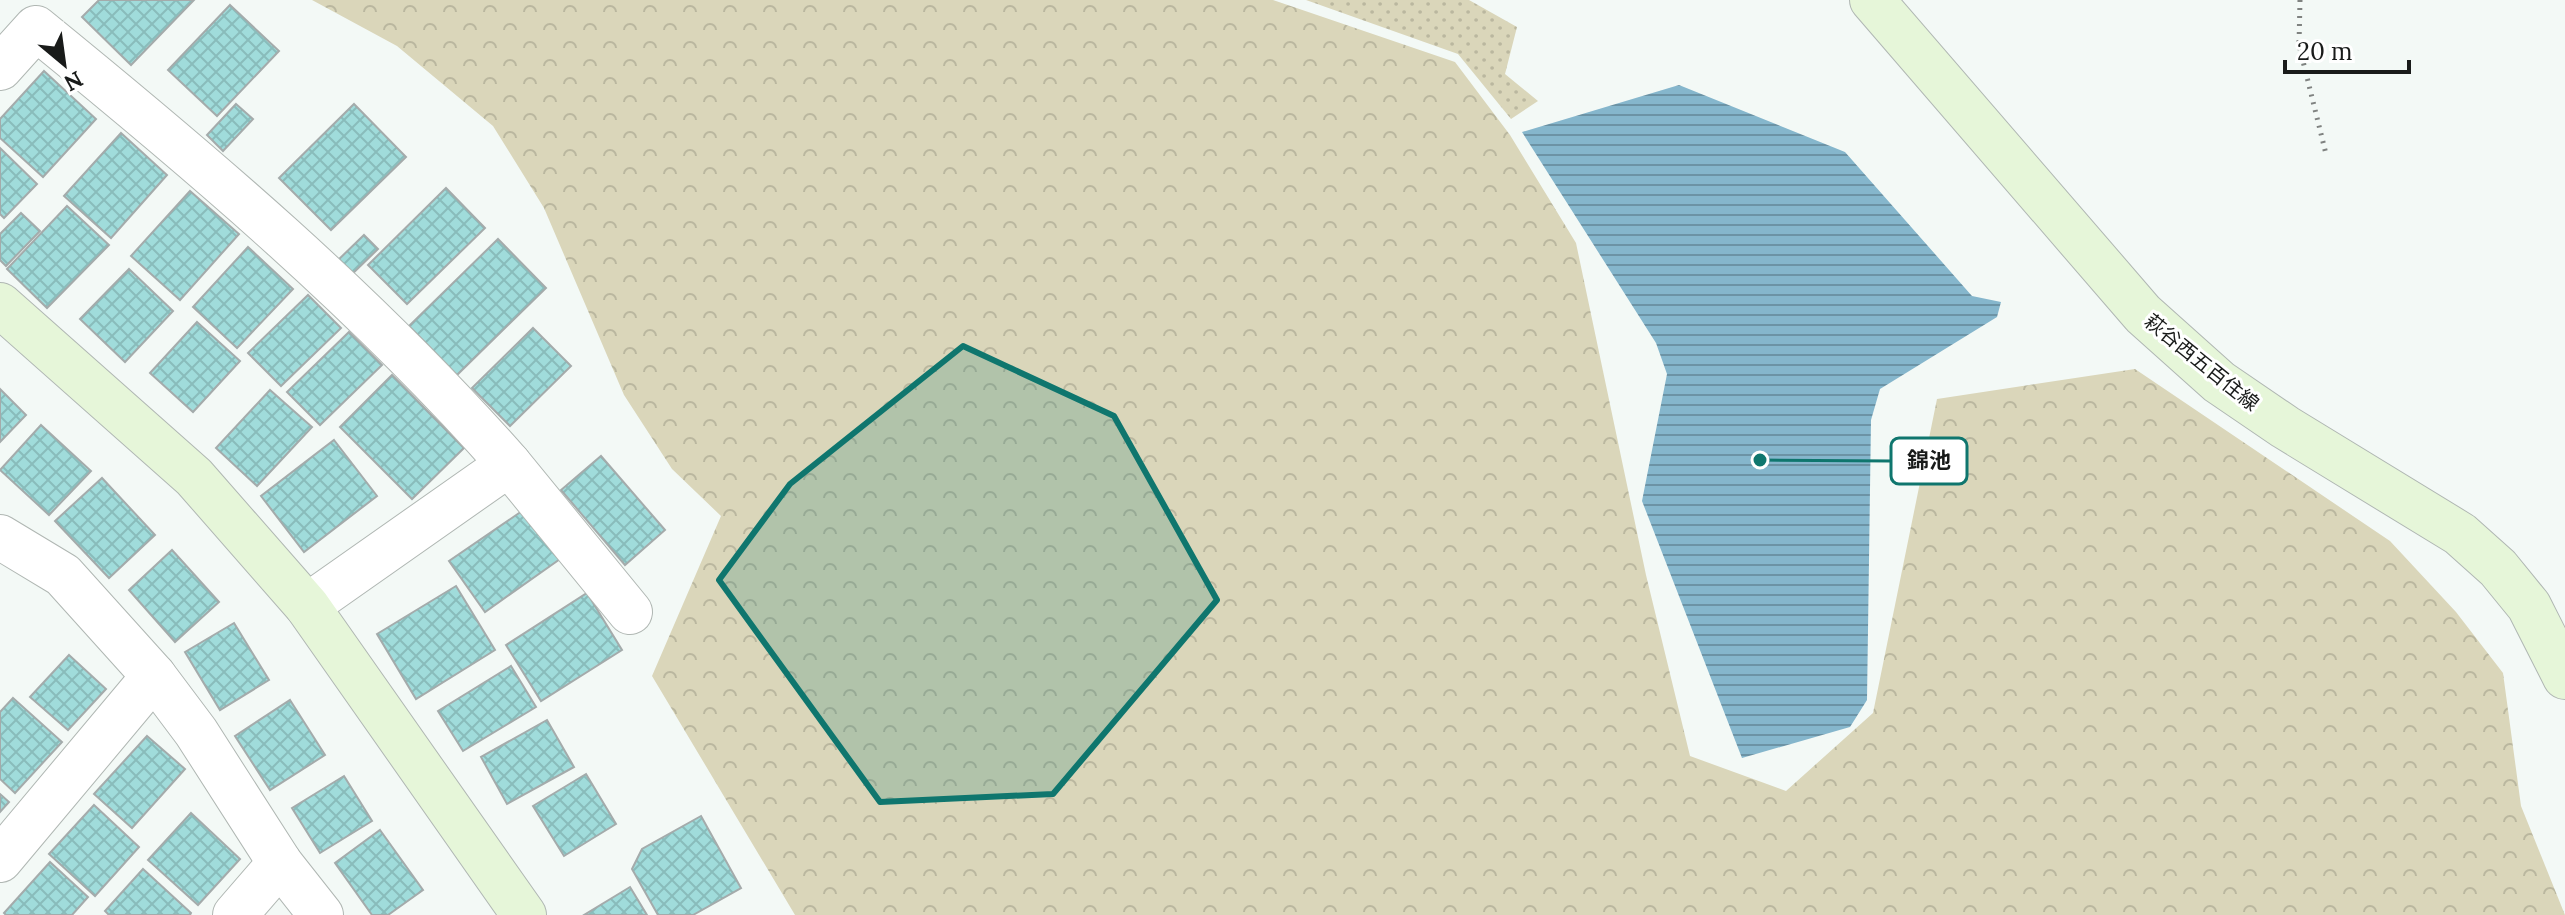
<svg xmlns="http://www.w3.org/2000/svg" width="2565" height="915" font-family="Lora,'Noto Sans JP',serif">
  <defs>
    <pattern id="grass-dots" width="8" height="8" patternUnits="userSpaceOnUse" patternTransform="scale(2)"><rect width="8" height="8" fill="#dad6ba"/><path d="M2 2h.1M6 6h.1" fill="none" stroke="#bab79f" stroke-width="1.8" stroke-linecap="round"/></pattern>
    <pattern id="forest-crowns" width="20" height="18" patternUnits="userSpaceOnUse" patternTransform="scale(2)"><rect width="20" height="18" fill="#dad6ba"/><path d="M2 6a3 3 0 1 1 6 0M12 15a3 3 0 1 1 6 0" fill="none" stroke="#bab79f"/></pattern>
    <pattern id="water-rules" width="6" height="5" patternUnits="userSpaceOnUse" patternTransform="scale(2)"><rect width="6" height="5" fill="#85b6cc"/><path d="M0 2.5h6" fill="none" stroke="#6c93a5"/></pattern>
    <pattern id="building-cross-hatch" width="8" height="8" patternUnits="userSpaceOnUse" patternTransform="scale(2)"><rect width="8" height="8" fill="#a0dcdb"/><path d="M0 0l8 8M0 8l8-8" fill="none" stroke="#89bcbb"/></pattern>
  </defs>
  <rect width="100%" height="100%" fill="#f3f9f6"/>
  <polygon fill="url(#grass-dots)" points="1306,0 1469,0 1517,27 1505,74 1538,101 1511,119 1458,54"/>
  <polygon fill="url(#forest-crowns)" points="312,0 1273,0 1455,62 1510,135 1576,243 1646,575 1690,756 1786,791 1873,713 1937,399 2135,369 2390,541 2456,612 2503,673 2521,806 2565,915 795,915 652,676 721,516 672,469 624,395 544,208 493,126 397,46"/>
  <polygon fill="url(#water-rules)" points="1679,85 1845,152 1972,296 2001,302 1997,317 1880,389 1871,420 1867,700 1850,727 1742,758 1642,501 1667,374 1656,343 1522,132"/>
  <g fill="url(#building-cross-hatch)" stroke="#a4abab" stroke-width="2">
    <polygon points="99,0 194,0 131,65 82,17"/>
    <polygon points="230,5 279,51 217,116 168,70"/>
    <polygon points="44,71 96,119 43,177 0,138 0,119"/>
    <polygon points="236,104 253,119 223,151 207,135"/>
    <polygon points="354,104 406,157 331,230 279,178"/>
    <polygon points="121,133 167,175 111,238 64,196"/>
    <polygon points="0,148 37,184 4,218 0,214"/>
    <polygon points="446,188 485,228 407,304 368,265"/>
    <polygon points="190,191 239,234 180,300 131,256"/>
    <polygon points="67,206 109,245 47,308 7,269"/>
    <polygon points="21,213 40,231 6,266 0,260 0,234"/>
    <polygon points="364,235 378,249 349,277 335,263"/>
    <polygon points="498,239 546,288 457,375 409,326"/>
    <polygon points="248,247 293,289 237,348 193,307"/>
    <polygon points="129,269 173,311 125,362 80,319"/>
    <polygon points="308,295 341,328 281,386 248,353"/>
    <polygon points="197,322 240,361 193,412 150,373"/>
    <polygon points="533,328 571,366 510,426 472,388"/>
    <polygon points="349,332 382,365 320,425 287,392"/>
    <polygon points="392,375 464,448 412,499 340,427"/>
    <polygon points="0,389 26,415 0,442"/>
    <polygon points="270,390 312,427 257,486 216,448"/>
    <polygon points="41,425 91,471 49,515 0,470"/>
    <polygon points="334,440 377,496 304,552 261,496"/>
    <polygon points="601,456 665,530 625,565 561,490"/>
    <polygon points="102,478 155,535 109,578 55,521"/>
    <polygon points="525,509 560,559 485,612 449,561"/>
    <polygon points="172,550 219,602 175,642 129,590"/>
    <polygon points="456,586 495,650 416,699 377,634"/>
    <polygon points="587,593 622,650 541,701 506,645"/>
    <polygon points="234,623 269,680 220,710 185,652"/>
    <polygon points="69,655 106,689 68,730 30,697"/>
    <polygon points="511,666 536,707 463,751 438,711"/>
    <polygon points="13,698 62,742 15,793 0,779 0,712"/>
    <polygon points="290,700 325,755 270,790 235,736"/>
    <polygon points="547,720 574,767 507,804 481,757"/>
    <polygon points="147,736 185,769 132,828 94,794"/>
    <polygon points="586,774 616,824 564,856 533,806"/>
    <polygon points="344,776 372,821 320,853 292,808"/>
    <polygon points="0,794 9,802 0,812"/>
    <polygon points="94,805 139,847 95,896 49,854"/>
    <polygon points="191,813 240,859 198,905 148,860"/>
    <polygon points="701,816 741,888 693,915 658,915 632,869 642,849"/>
    <polygon points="380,830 423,890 388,915 372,915 335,863"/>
    <polygon points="50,862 88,897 72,915 6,915 4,913"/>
    <polygon points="143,869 191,913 190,915 109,915 105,911"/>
    <polygon points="630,887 647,915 584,915"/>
  </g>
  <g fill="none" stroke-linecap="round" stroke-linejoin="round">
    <g stroke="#b0b7b3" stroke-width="46">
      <g id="street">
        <path d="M0,68L36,28C202,163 368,304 509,464"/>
        <polyline points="0,537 63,575 154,676 196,732 280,863 321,915"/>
        <polyline points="307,606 509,464 630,612"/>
        <polyline points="0,860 154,676"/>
        <polyline points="235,915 280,863"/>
      </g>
    </g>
    <g stroke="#b0b7b3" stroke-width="46">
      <g id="secondary">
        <polyline points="1872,0 2143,314 2219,382 2285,427 2460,534 2498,568 2529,606 2565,677"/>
        <polyline points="0,305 194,477 307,606 524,915"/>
      </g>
    </g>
    <polyline stroke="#7f8280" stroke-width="5" stroke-dasharray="2 6" stroke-linecap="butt" points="2300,0 2299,45 2326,154"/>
    <use href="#street" stroke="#fff" stroke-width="44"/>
    <use href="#secondary" stroke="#e6f6d9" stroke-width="44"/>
  </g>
  <path fill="#0f766e" fill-opacity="0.2" stroke="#0f766e" stroke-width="6" stroke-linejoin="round" d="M963,346L1114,416L1217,600L1053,794L880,802L719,580L790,484Z"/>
  <g text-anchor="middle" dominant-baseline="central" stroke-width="6" stroke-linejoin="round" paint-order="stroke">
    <g font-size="20" fill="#191b1a" stroke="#fff">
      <text transform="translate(2202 362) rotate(39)">萩谷西五百住線</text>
    </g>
  </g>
  <path fill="none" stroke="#0f766e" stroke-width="3" d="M1760 460L1891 461"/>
  <circle fill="#0f766e" stroke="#fff" stroke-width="3" cx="1760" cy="460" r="8"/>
  <rect fill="#fff" stroke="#0f766e" stroke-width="3" x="1891" y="438" width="76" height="46" rx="8"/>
  <g font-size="22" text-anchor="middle" font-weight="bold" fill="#191b1a">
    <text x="1929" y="468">錦池</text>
  </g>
  <g transform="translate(64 64) rotate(151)" stroke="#ffffff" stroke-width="6" paint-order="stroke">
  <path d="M0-6L14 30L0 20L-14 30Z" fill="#191b1a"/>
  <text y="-12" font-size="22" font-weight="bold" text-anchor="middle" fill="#191b1a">N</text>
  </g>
  <path d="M2285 60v12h124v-12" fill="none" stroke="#191b1a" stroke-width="4"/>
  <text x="2297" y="60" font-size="24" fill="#191b1a" stroke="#ffffff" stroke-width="6" paint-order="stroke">20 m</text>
</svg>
